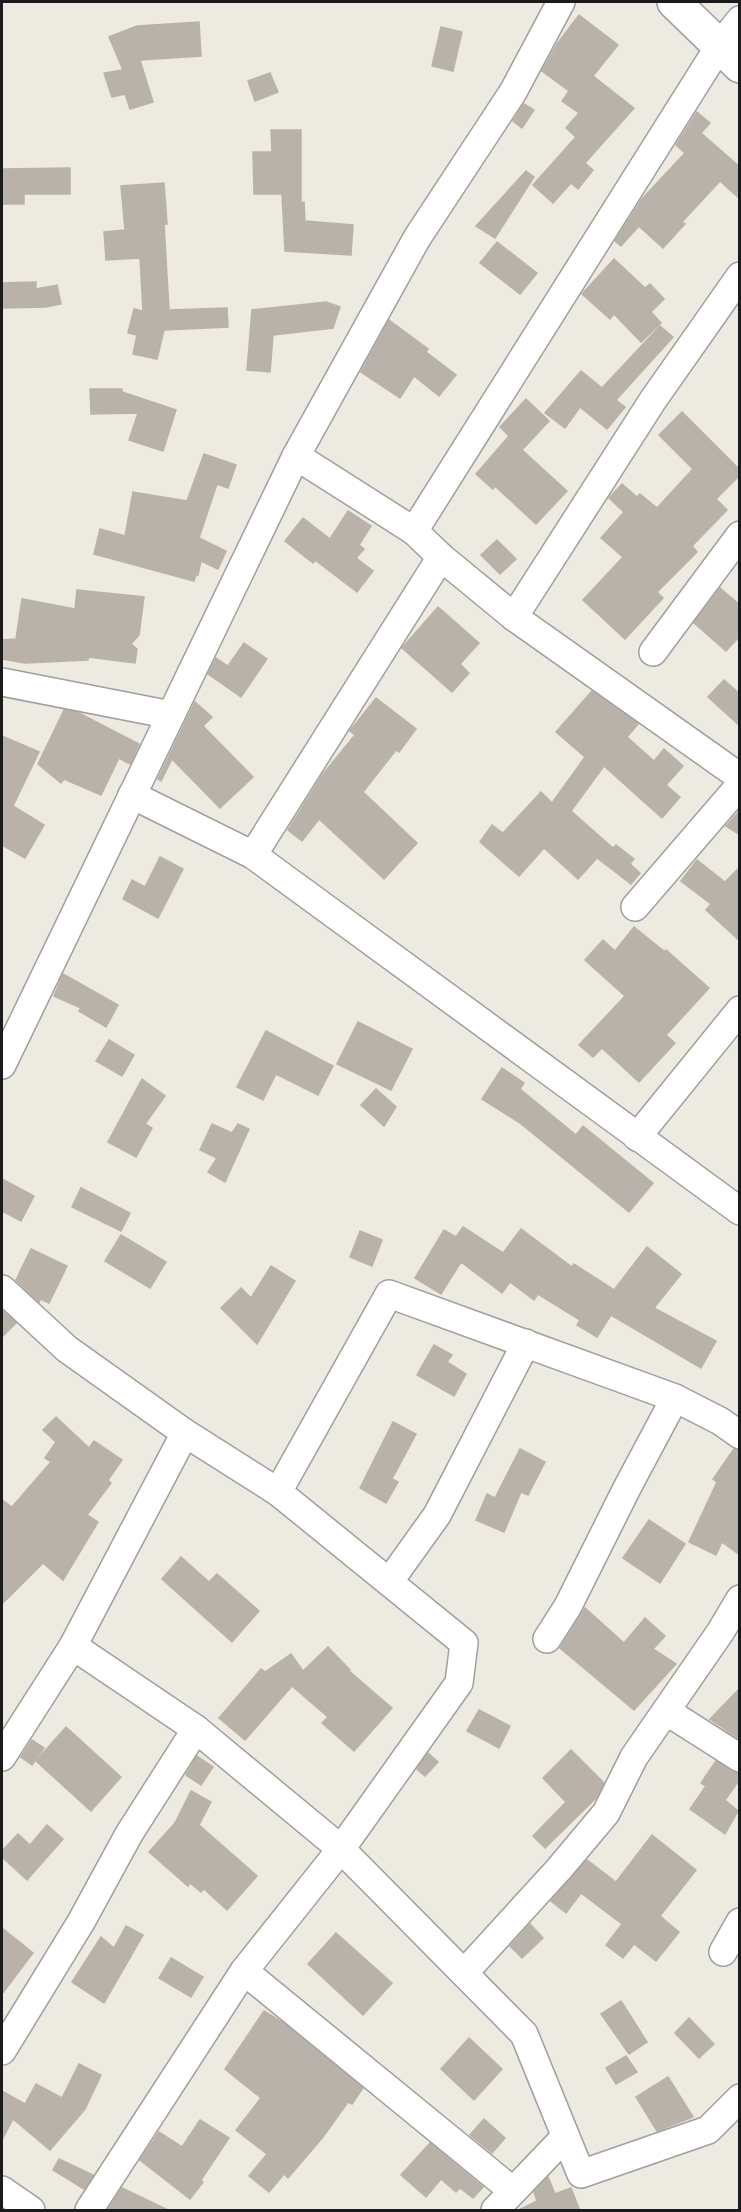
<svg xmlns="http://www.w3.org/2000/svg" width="741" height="2212" font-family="'Titillium Web',sans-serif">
  <rect width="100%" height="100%" fill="#eceae1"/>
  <g fill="#b8b2ab" stroke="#bcb2a4" stroke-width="1.5">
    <polygon points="579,15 618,45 593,76 634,108 585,163 593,170 578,189 571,183 553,203 533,185 576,137 566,128 579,113 562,101 569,91 542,71 557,44"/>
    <polygon points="199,22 201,56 140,60 153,102 130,109 125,94 112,97 104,73 123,70 109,37 137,26"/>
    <polygon points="441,27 462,32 453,71 432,66"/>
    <polygon points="270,73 278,92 255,101 248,81"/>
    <polygon points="524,104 534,110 522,128 513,121"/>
    <polygon points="697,112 710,123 701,133 740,167 740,199 720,181 682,222 685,224 663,248 630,218 642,199 685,153 676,145"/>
    <polygon points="271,130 301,130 301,203 304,202 305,221 353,225 351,255 285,251 282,194 254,194 253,152 272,152"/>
    <polygon points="70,168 70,194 24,194 24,204 2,204 2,169"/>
    <polygon points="526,171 534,177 495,238 476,226"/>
    <polygon points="164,183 167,224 164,224 169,310 227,308 228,327 164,330 157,359 133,354 137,335 128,333 134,309 143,311 140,258 106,260 104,232 125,230 121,186"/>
    <polygon points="629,219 638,227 621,246 615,241"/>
    <polygon points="497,242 537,273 520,294 480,263"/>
    <polygon points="614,259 645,288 650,284 664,299 651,312 661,323 641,342 614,314 610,319 582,294"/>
    <polygon points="36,282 36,289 57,285 61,304 46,307 2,308 2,283"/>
    <polygon points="326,302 340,307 333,328 273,335 270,372 247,370 252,310"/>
    <polygon points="389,320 428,349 426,352 456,375 439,396 414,376 400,398 361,372"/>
    <polygon points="660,326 673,337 616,400 625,407 607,429 580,407 565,428 545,413 581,371 602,388"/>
    <polygon points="90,389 122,389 122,392 176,410 163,451 129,440 138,413 91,414"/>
    <polygon points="526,399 549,421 522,450 567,491 536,524 495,486 493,489 476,474 509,436 500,427"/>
    <polygon points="682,412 740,470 740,475 716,499 727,510 692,546 697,552 657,592 663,598 625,639 583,600 623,557 601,538 624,512 609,498 622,484 637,497 640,494 657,508 693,469 659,435"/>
    <polygon points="204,454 236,465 228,488 217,484 199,538 226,551 218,569 201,561 198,575 196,575 194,581 94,554 100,529 125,536 133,492 187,501"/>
    <polygon points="348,511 371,526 359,545 364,549 356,558 373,571 357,592 315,560 313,563 285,541 303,518 330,539"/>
    <polygon points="497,540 516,559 500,574 481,555"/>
    <polygon points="720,588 740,605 740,636 726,651 694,623"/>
    <polygon points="77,590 144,597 139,635 131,644 137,649 135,663 88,657 88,660 25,663 3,659 2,640 16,639 22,599 75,609"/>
    <polygon points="438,607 479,643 460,664 469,673 452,692 402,648"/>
    <polygon points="244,643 267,659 241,697 208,674 216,658 228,666"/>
    <polygon points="724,680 740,694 740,726 708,697"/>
    <polygon points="592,691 638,724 627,737 654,761 664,749 683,766 666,785 680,797 662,818 604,766 571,811 613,848 616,845 634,859 630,864 640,873 631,884 597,858 578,879 544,848 519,876 480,842 492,825 503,833 541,792 552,803 585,757 556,732"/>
    <polygon points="376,698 416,729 399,752 396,750 363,792 417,843 384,879 319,819 302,841 288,830 323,774 355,735 350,731"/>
    <polygon points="195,702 212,717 203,726 253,777 220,808 172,759 161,781 158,779"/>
    <polygon points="64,710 79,713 139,744 130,764 119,758 101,795 64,779 61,783 38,764"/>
    <polygon points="2,736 39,752 13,806 44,825 25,858 2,845"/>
    <polygon points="740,810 740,835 726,826"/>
    <polygon points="160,857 183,869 158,918 123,899 132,880 145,887"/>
    <polygon points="697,860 725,882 740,867 740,941 706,910 711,904 681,881"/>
    <polygon points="634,927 665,952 666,950 709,988 666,1035 675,1043 639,1082 602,1048 593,1057 579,1045 625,996 585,960 603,940 615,951"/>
    <polygon points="63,974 118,1005 106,1027 79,1011 81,1008 54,996"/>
    <polygon points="358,1022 412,1049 391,1090 337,1064"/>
    <polygon points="266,1031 333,1066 318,1095 276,1074 263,1100 237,1087"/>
    <polygon points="109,1040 134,1055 122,1076 96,1061"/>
    <polygon points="502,1068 524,1083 520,1089 576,1135 583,1126 653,1183 629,1212 520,1123 482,1099"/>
    <polygon points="142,1079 165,1096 145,1124 152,1128 136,1157 108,1142"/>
    <polygon points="376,1089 396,1107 384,1126 361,1105"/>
    <polygon points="212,1124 232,1133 238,1124 249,1129 225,1182 208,1172 217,1158 200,1150"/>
    <polygon points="2,1179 34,1196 21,1221 2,1211"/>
    <polygon points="81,1188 130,1213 121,1231 72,1207"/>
    <polygon points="463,1227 503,1253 521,1229 572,1267 574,1264 614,1290 647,1247 681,1274 654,1308 716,1341 701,1368 611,1315 597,1337 577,1325 580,1320 538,1294 534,1300 510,1282 502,1293 461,1262 441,1294 415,1278 444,1230 456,1237"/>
    <polygon points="360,1231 382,1240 372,1266 350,1257"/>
    <polygon points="121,1235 166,1262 150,1288 105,1261"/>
    <polygon points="31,1249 67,1266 49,1303 41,1299 39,1302 16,1280"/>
    <polygon points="271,1266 295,1281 257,1344 221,1308 241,1288 251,1298"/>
    <polygon points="2,1310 16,1323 2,1337"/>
    <polygon points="434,1345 452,1355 447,1362 466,1374 454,1396 417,1375"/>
    <polygon points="56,1417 89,1448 94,1441 122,1460 108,1480 111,1483 87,1515 98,1522 63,1580 43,1563 2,1604 2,1500 12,1507 51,1462 45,1458 56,1442 43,1430"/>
    <polygon points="393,1422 416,1434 392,1479 398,1482 386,1503 360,1488"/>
    <polygon points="520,1449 545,1462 528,1495 521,1492 504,1532 476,1520 487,1494 495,1498"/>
    <polygon points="734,1449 740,1451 740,1555 722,1542 716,1555 689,1542 717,1482 713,1479"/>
    <polygon points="649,1520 685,1544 660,1583 623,1558"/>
    <polygon points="181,1557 209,1582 217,1574 259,1611 232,1642 162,1579"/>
    <polygon points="585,1608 624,1643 645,1618 665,1636 653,1649 676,1664 634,1710 560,1648"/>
    <polygon points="328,1647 350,1670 349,1671 392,1708 354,1751 322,1723 328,1717 292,1686 245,1740 219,1718 261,1669 265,1672 291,1654 303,1671"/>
    <polygon points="740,1688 740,1739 710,1719"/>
    <polygon points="479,1710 510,1726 499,1748 467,1731"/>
    <polygon points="66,1727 121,1777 91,1811 36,1761"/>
    <polygon points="32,1740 44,1748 32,1765 21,1757"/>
    <polygon points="571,1750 604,1783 596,1798 545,1848 533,1836 566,1802 543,1778"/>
    <polygon points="428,1753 438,1762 425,1776 417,1769"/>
    <polygon points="197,1756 213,1767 201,1785 186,1775"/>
    <polygon points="716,1761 732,1771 740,1774 740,1779 725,1800 738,1811 725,1834 690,1809 706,1786 701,1783"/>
    <polygon points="191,1791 211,1802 199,1825 257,1876 227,1910 204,1889 201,1892 190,1883 188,1886 149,1852 175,1823"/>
    <polygon points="47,1825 63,1839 27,1880 2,1857 2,1851 18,1834 30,1845"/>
    <polygon points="652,1835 696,1870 660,1916 679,1932 656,1961 634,1944 623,1958 606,1945 622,1924 581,1893 566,1913 551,1901 587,1860 616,1882"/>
    <polygon points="530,1924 543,1938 522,1958 510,1946"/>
    <polygon points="126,1926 143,1935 104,2003 72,1982 101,1937 114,1948"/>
    <polygon points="2,1928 33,1953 2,1994"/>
    <polygon points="336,1933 392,1983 363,2015 308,1964"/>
    <polygon points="171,1958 203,1977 191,1997 159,1978"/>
    <polygon points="621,2001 647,2042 629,2054 601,2014"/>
    <polygon points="264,2011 282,2022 363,2088 352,2104 348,2102 323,2137 288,2178 284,2174 269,2192 249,2176 267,2154 236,2130 261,2098 225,2069"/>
    <polygon points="689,2018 714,2044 699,2058 675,2033"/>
    <polygon points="469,2038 502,2069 474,2100 441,2069"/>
    <polygon points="626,2056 637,2072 616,2084 606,2068"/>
    <polygon points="79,2064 101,2075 85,2109 50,2150 13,2119 2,2140 2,2091 25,2104 36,2084 62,2098"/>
    <polygon points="668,2077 693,2117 657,2131 636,2097"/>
    <polygon points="484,2119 505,2138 492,2153 470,2135"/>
    <polygon points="200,2120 229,2138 201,2180 203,2182 190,2199 140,2160 159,2132 182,2147"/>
    <polygon points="430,2143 483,2187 473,2198 460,2188 456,2192 441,2179 426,2197 401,2175"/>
    <polygon points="59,2159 93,2175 84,2189 53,2170"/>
    <polygon points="548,2177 555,2194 571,2188 580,2211 517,2211 537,2201 534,2192"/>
    <polygon points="122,2188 170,2211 107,2211"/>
  </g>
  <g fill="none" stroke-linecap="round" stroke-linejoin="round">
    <g stroke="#9f9f9f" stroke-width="30">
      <g id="minor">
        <polyline points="296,456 414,531 441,557 514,617 740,777"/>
        <polyline points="414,531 720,45 740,20"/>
        <polyline points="514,617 653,400 740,276"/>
        <polyline points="653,652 740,535"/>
        <polyline points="2,682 171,715"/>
        <polyline points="132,795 253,855 740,1211"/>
        <polyline points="253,855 441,557"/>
        <polyline points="635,907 740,785"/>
        <polyline points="2,1065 296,456 417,238 513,92 561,2"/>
        <polyline points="637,1137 740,1010"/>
        <polyline points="2,1289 67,1349 185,1433 278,1492 464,1643 459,1683 341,1849 244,1971 89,2210"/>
        <polyline points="278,1492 389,1294 675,1398 720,1421 740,1435"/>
        <polyline points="389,1582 437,1515 526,1343"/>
        <polyline points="547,1639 568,1606 627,1488 675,1398"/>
        <polyline points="73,1646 196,1729 341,1849 524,2034 581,2174 708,2130 740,2098"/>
        <polyline points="666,1711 740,1758"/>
        <polyline points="2,1757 73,1646 185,1433"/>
        <polyline points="723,1952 740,1922"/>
        <polyline points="244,1971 513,2191"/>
        <polyline points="464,1973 559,1869 606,1813 634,1757 721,1631 740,1599"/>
        <polyline points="2,2051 81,1922 129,1834 196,1729"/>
        <polyline points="2,2190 31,2210"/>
        <polyline points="495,2210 565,2137"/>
      </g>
    </g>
    <g stroke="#9f9f9f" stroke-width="36">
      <polyline id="tertiary" points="674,2 740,66"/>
    </g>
    <use href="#minor" stroke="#fff" stroke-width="27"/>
    <use href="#tertiary" stroke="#fff" stroke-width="33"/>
  </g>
  <rect width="741" height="2212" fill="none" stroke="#1b1b1b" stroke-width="6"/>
</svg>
